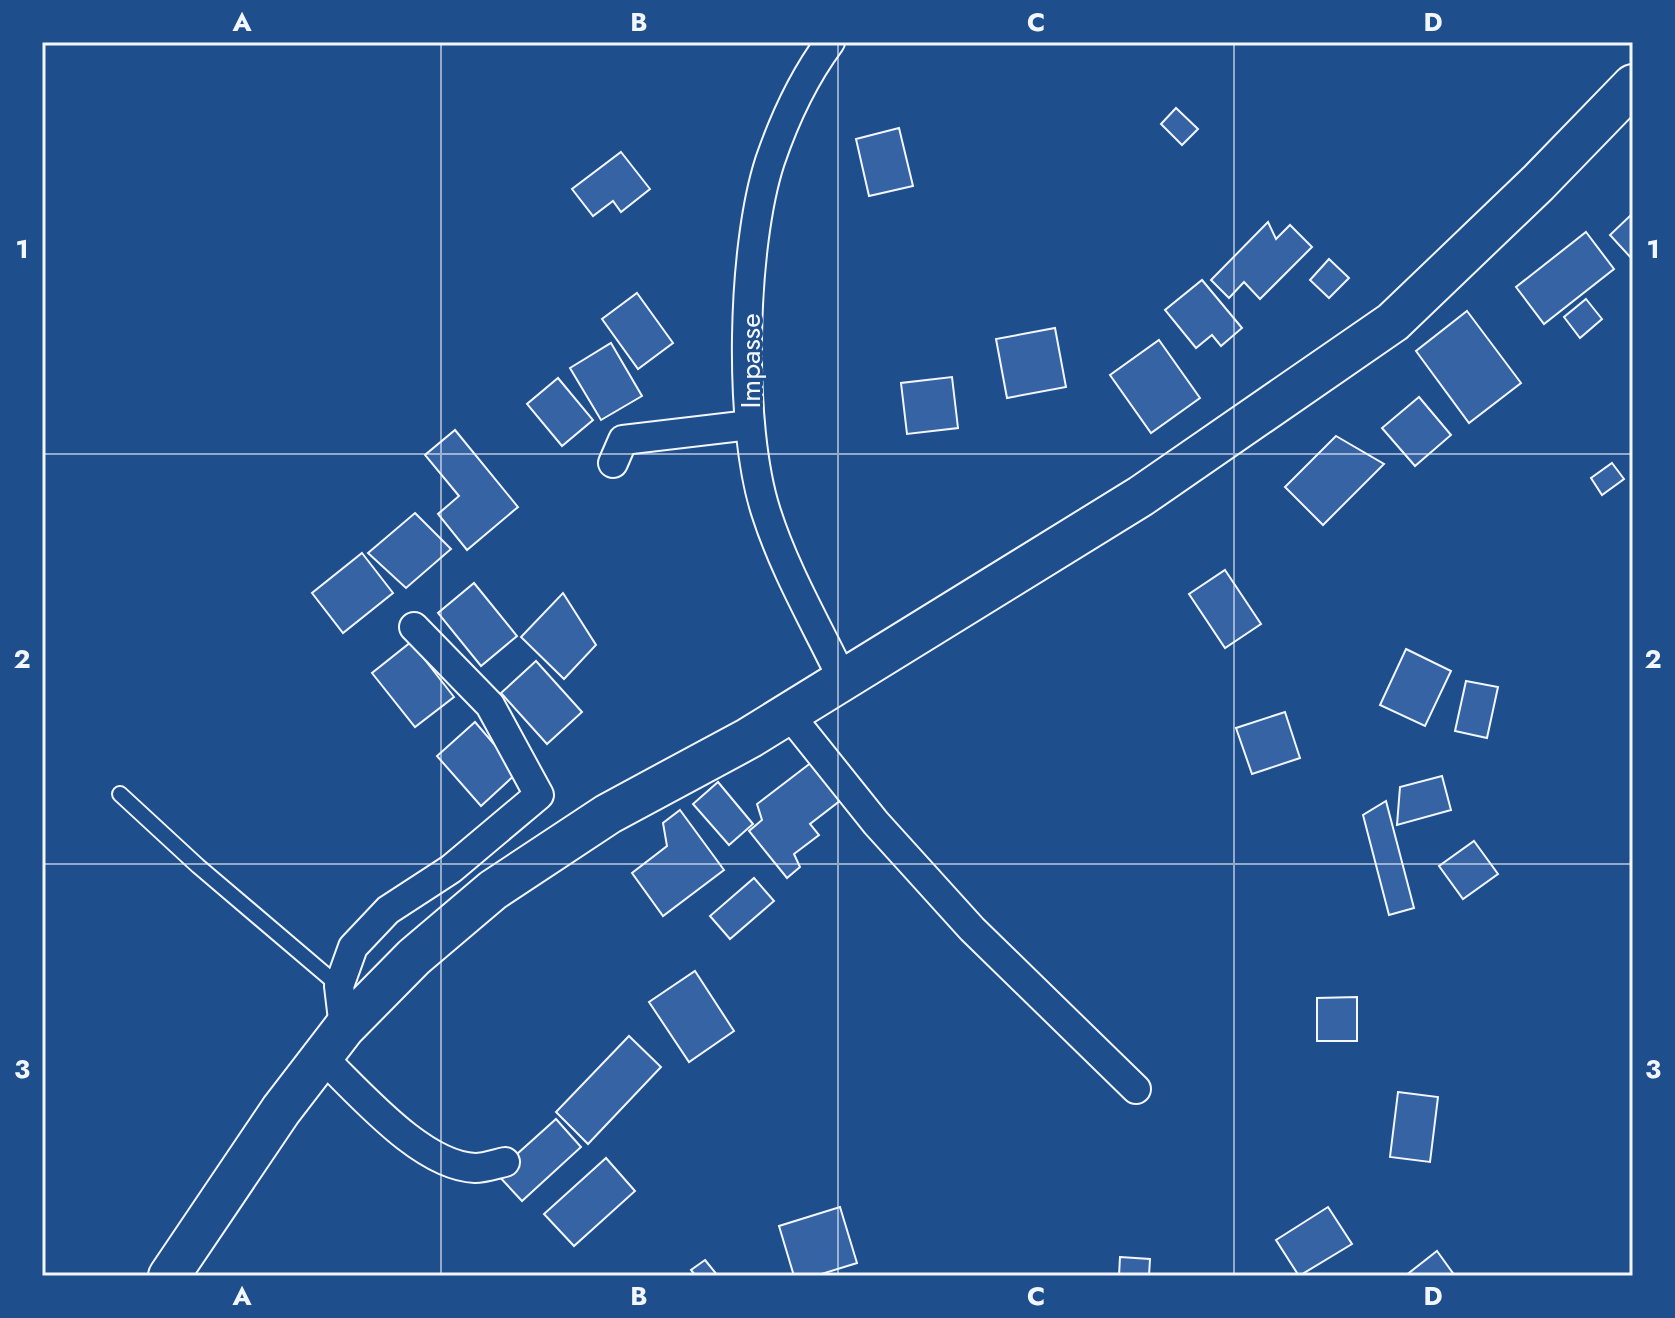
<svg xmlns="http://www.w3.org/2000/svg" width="1675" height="1318" font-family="Jost,sans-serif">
  <rect width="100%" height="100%" fill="#1f4e8c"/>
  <g fill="#3563a3" stroke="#f2f6ff" stroke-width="2">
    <polygon points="1176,108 1198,129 1182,145 1161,124"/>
    <polygon points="899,128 913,186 869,196 856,139"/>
    <polygon points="621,152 650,189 621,212 613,201 593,216 572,189"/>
    <polygon points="1633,213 1633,260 1610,235"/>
    <polygon points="1268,222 1276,239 1290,225 1312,247 1260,299 1244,282 1229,298 1211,280"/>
    <polygon points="1586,232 1614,269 1544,324 1516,287"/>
    <polygon points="1329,259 1349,278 1329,298 1310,280"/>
    <polygon points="1202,280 1242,328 1221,346 1212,335 1196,348 1165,310"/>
    <polygon points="637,293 673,343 638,369 602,319"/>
    <polygon points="1586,299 1602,319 1580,338 1564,317"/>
    <polygon points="1467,311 1521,383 1469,423 1416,351"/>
    <polygon points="1055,328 1066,387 1007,398 996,339"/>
    <polygon points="1159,340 1200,398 1151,433 1110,375"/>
    <polygon points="611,343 642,396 601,420 570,368"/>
    <polygon points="952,377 958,428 907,434 901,383"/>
    <polygon points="558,378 593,420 562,446 527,404"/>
    <polygon points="1419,397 1451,435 1415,466 1382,428"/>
    <polygon points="455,430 518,507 467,550 438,514 459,496 425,455"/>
    <polygon points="1336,436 1384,464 1323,525 1285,487"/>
    <polygon points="1612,463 1624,479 1602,495 1591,478"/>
    <polygon points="415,513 451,549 406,588 368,553"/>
    <polygon points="362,553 393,593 343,633 312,593"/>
    <polygon points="1225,570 1261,624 1225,648 1189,594"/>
    <polygon points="474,583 517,636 481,666 438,613"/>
    <polygon points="563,593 596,645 564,679 521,637"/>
    <polygon points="411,642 454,697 415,727 372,673"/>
    <polygon points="1406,649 1451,671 1425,726 1380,705"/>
    <polygon points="536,661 582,712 547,744 501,693"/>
    <polygon points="1466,681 1498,687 1487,738 1455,731"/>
    <polygon points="1285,712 1300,758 1252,774 1236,728"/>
    <polygon points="475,722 518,772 481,806 437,756"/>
    <polygon points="812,762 841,800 810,824 819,835 794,854 800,867 787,878 749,831 762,820 757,804"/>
    <polygon points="1442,776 1451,810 1397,825 1400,787"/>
    <polygon points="718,782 753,824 729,845 693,804"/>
    <polygon points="1386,801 1414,908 1389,915 1363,815"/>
    <polygon points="680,810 724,870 663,916 632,873 667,846 663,823"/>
    <polygon points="1474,841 1498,874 1463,899 1439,866"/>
    <polygon points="754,878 774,901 730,939 710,916"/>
    <polygon points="695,971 734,1031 689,1062 649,1002"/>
    <polygon points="1357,997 1357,1041 1317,1041 1317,998"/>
    <polygon points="629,1036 661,1067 588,1144 556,1112"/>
    <polygon points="1398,1092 1438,1097 1430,1162 1390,1157"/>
    <polygon points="556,1119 581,1147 522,1201 496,1173"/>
    <polygon points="606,1158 635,1191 574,1246 544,1214"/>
    <polygon points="840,1207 857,1263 815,1276 794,1276 779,1226"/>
    <polygon points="1328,1207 1352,1244 1299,1276 1276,1240"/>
    <polygon points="1437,1251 1455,1276 1405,1276"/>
    <polygon points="1120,1257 1150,1259 1149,1276 1119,1276"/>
    <polygon points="705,1260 718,1276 696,1276 691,1270"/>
  </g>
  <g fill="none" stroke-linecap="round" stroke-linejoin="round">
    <g stroke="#f2f6ff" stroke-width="18">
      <polyline id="lane" points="120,794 198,866 339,986"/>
    </g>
    <g stroke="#f2f6ff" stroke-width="32">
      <g id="street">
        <path d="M830,42C804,77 784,120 770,161C742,247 738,426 766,512C784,569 816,624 842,678"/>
        <polyline points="613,463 623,440 750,425"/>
        <polyline points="788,713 876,823 972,929 1136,1089"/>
        <polyline points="344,1028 339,986 353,947 388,910 451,869 539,795 490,705 414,627"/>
        <path d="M322,1057C359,1092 421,1166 475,1168C484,1168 496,1164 505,1162"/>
      </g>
    </g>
    <g stroke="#f2f6ff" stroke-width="44">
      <polyline id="secondary" points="169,1276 281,1110 344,1028 414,957 493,890 608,814 749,738 1141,496 1393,322 1538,183 1633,85"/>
    </g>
    <use href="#lane" stroke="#1f4e8c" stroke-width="14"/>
    <use href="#street" stroke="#1f4e8c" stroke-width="28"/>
    <use href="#secondary" stroke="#1f4e8c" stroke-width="40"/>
  </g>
  <path fill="none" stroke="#f2f6ff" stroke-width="2" stroke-opacity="0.55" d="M441,42V1276M838,42V1276M1234,42V1276M42,454H1633M42,864H1633"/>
  <g text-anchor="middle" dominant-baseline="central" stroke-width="6" stroke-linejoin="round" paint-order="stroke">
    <g font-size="28" fill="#f2f6ff" stroke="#1f4e8c">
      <text transform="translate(750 361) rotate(-90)">Impasse</text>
    </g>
  </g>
  <rect width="1675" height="1318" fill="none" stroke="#1f4e8c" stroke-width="88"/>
  <rect x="44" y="44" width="1587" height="1230" fill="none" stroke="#f2f6ff" stroke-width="3"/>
  <g font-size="26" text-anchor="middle" font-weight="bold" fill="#f2f6ff">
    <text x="242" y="31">A</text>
    <text x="639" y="31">B</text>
    <text x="1036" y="31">C</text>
    <text x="1433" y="31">D</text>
    <text x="22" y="258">1</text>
    <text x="1653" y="258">1</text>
    <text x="22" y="668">2</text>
    <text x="1653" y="668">2</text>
    <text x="22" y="1078">3</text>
    <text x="1653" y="1078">3</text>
    <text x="242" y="1305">A</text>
    <text x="639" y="1305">B</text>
    <text x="1036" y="1305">C</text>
    <text x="1433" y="1305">D</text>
  </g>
</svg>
